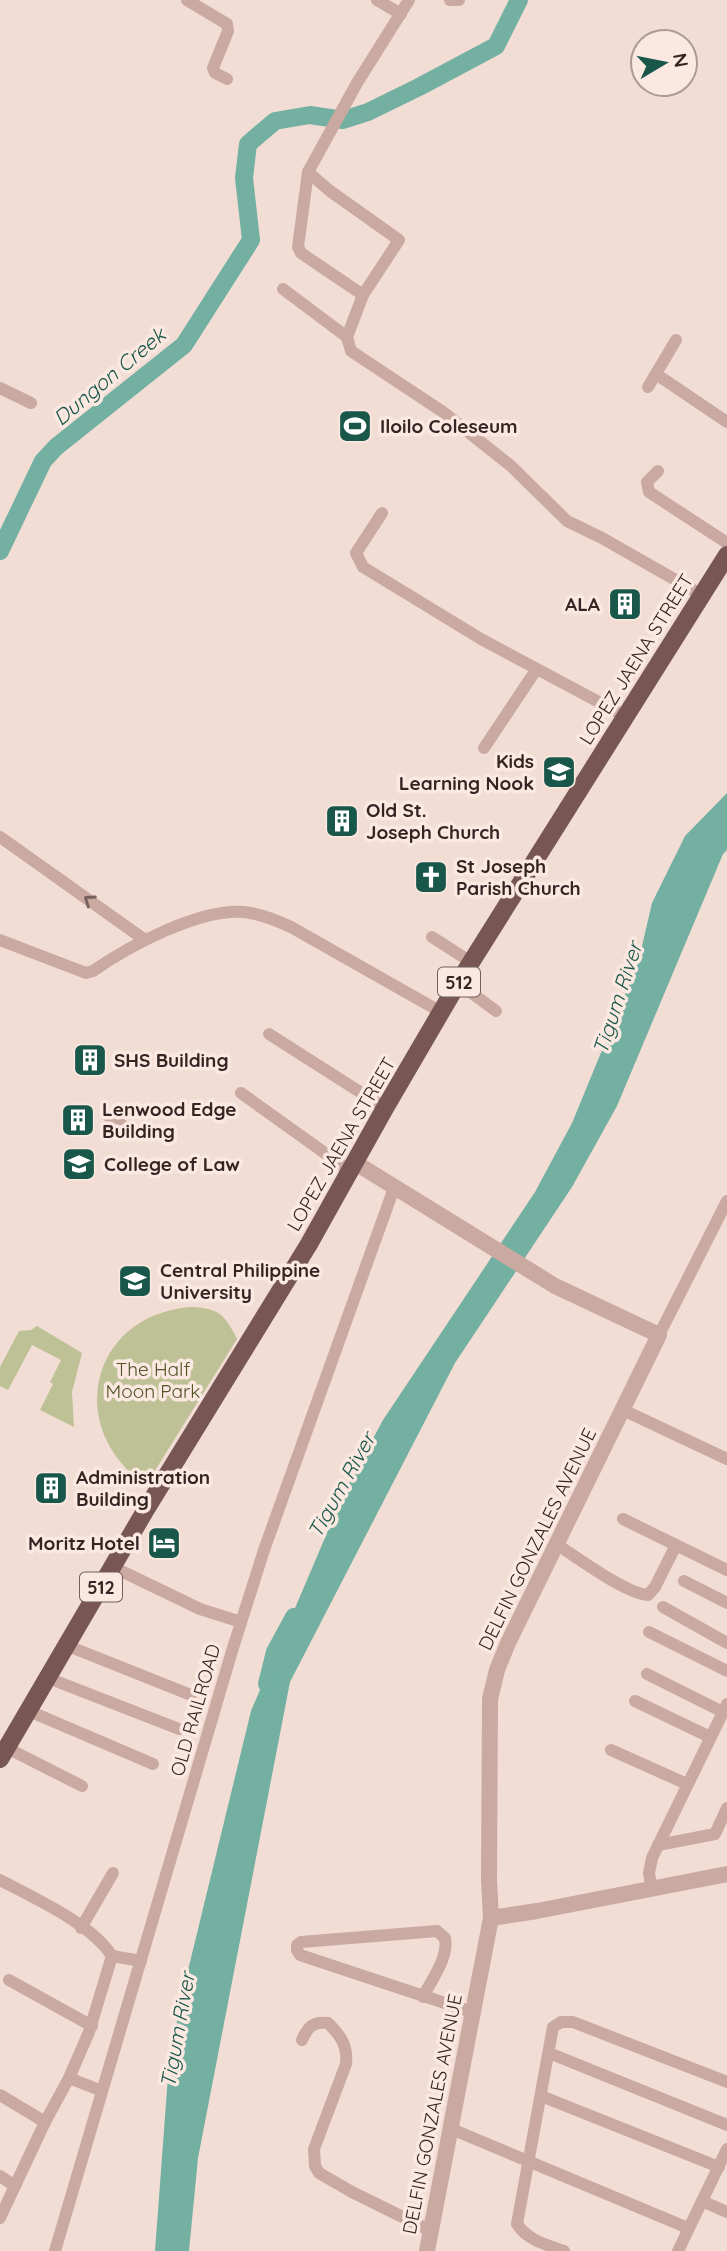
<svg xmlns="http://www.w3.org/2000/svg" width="727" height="2251" font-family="Quicksand,sans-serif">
  <rect width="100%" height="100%" fill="#f2ddd5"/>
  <g fill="#bec195">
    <path d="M189,1307C218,1308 224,1313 237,1339L146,1485C65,1430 88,1317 189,1307Z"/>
    <polygon points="37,1326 82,1353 72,1392 74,1427 40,1410 53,1384 50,1382 61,1360 32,1345 8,1390 0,1386 0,1367 19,1331 31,1330"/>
  </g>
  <polygon fill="#73b0a2" points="727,793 727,850 723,854 617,1106 572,1187 455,1363 290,1682 198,2158 189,2251 155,2251 169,2063 182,1995 251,1711 345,1491 383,1420 535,1192 572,1123 638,963 652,903 685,836"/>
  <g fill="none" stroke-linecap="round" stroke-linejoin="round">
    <g stroke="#73b0a2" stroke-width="18">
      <polyline points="0,551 43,461 56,447 184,345 251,240 244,178 248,144 275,121 310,115 343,120 368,112 419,87 496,46 519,0"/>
      <polyline points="267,1684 275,1652 294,1617"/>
    </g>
    <g stroke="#caa9a1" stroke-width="12">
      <polyline points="187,0 227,24 228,31 213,68 215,73 227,79"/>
      <polyline points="377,0 401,14"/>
      <polyline points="450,0 459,0"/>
      <polyline points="308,172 330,191 399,240 363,295 347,337 351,351 443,412 511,466 567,521 602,538 702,595"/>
      <polyline points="283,289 347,337"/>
      <polyline points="363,295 301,253 298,247 308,172 357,83 409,0"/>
      <polyline points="656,374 727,422"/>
      <polyline points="648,387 676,340"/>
      <polyline points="0,388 31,403"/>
      <polyline points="658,471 647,482 649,492 727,543"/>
      <polyline points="382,513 356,553 363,567 481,639 625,716"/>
      <polyline points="484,748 536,670"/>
      <polyline points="0,837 145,940"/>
      <polyline points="432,937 471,962"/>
      <path d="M0,940L86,973L93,971C129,946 200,908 244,912C261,914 276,920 291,927L441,1012"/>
      <polyline points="458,983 496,1011"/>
      <polyline points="269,1034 385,1108"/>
      <polyline points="241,1093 350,1171"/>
      <polyline points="107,1115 128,1129"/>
      <polyline points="659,1335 727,1201"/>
      <polyline points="623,1410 727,1459"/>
      <polyline points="623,1519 727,1570"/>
      <path d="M556,1544C577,1557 626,1594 648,1595L655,1587L676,1545"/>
      <polyline points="113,1567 200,1609 241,1622"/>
      <polyline points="684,1581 727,1603"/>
      <polyline points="663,1607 727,1643"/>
      <polyline points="649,1632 727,1671"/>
      <polyline points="68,1646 191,1695"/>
      <polyline points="647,1674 723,1712"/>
      <polyline points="48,1678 179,1729"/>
      <polyline points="635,1701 710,1737"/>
      <polyline points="29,1711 153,1764"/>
      <polyline points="7,1748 82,1786"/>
      <polyline points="611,1750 687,1784"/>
      <polyline points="658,1845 715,1834 727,1808"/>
      <path d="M0,1880C34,1898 92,1924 112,1956"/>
      <polyline points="652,1890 649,1873 652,1858 727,1704"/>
      <polyline points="81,1928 113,1873"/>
      <polyline points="112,1956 141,1961"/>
      <polyline points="9,1980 92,2026"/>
      <path d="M423,1997C431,1980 449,1958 445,1938L437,1931L301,1942L297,1945V1950L300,1955L472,2012"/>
      <path d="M302,2040C308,2027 313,2021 328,2023C341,2036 348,2046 346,2064L314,2149L315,2166L319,2173L352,2192L431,2231"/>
      <polyline points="549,2053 727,2125"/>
      <polyline points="69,2078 102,2091"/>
      <polyline points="0,2095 45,2122"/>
      <polyline points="541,2096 719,2167"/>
      <polyline points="449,2128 688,2228"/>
      <polyline points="0,2176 15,2186"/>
      <polyline points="702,2201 727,2212"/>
      <polyline points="0,2218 45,2122 69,2078 89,2032 112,1956"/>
      <polyline points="55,2251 232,1651 264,1550 394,1188"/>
      <path d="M564,2251C547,2245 527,2240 517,2224L553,2027L561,2022H573L727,2082"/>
      <polyline points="678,2251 727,2149"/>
    </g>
    <g stroke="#caa9a1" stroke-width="16">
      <polyline points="354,1162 555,1286 659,1335 508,1643 497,1670 490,1699 489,1880 491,1918 427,2251"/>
      <polyline points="491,1918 537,1911 727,1874"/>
    </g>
    <polyline stroke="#775654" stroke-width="18" points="0,1759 145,1511 309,1244 385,1108 458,983 727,555"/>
  </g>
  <defs><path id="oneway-chevron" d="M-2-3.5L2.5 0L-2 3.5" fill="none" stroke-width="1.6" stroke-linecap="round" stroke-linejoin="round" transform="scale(1.75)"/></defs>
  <use stroke="#78605c" href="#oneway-chevron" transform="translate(89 900) rotate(-145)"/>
  <defs>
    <g id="stadium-square" transform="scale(1.75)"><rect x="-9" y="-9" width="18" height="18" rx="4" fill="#18574a" stroke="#fae8e1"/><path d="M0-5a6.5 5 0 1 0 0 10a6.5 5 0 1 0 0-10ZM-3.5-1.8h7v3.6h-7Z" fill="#fff"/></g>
    <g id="building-square" transform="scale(1.75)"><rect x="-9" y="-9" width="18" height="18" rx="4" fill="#18574a" stroke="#fae8e1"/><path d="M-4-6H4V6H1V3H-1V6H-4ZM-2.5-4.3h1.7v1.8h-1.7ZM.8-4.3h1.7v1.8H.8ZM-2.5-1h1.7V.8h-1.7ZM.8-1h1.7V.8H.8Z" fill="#fff"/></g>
    <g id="school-square" transform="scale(1.75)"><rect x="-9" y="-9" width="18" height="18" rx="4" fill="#18574a" stroke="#fae8e1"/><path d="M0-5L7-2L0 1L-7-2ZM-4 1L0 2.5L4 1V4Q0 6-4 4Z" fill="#fff"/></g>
    <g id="church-square" transform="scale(1.75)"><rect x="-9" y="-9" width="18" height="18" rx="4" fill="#18574a" stroke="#fae8e1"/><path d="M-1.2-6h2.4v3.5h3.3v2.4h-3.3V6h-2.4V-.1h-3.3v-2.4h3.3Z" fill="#fff"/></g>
    <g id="university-square" transform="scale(1.75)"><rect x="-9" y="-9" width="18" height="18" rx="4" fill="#18574a" stroke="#fae8e1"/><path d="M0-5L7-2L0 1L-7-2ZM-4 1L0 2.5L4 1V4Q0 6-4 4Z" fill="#fff"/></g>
    <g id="hotel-square" transform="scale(1.75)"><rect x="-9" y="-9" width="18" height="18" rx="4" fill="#18574a" stroke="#fae8e1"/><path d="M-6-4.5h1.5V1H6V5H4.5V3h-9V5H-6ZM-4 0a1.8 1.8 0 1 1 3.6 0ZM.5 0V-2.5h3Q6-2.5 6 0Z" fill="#fff"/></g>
  </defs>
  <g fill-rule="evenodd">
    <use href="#stadium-square" x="355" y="426"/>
    <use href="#building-square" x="625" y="604"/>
    <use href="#school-square" x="559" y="772"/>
    <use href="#building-square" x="342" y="821"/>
    <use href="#church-square" x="431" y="877"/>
    <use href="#building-square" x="90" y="1060"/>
    <use href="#building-square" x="78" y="1120"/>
    <use href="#university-square" x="79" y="1164"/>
    <use href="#university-square" x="135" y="1281"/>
    <use href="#building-square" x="51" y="1488"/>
    <use href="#hotel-square" x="164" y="1543"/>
  </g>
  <g text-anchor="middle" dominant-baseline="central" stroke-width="7" stroke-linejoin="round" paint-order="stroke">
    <g fill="#fae8e1" stroke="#6f605d" stroke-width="2">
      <rect x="438" y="967.5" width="42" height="29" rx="5"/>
      <rect x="80" y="1572.5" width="42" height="29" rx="5"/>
    </g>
    <g font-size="18" font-weight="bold" fill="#342524">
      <text x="459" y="982">512</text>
      <text x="101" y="1587">512</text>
    </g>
    <g font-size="19" font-weight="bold" fill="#342524" stroke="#fae8e1" text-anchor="start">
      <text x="380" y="426">Iloilo Coleseum</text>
      <text x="600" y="604" text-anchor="end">ALA</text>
      <text x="534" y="761" text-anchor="end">Kids<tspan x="534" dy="22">Learning Nook</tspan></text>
      <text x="366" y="810">Old St.<tspan x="366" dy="22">Joseph Church</tspan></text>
      <text x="456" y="866">St Joseph<tspan x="456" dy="22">Parish Church</tspan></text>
      <text x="114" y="1060">SHS Building</text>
      <text x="102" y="1109">Lenwood Edge<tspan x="102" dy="22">Building</tspan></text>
      <text x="104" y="1164">College of Law</text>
      <text x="160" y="1270">Central Philippine<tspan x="160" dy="22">University</tspan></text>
      <text x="76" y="1477">Administration<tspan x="76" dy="22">Building</tspan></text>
      <text x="140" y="1543" text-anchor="end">Moritz Hotel</text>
    </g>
    <g font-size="19" fill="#342524" stroke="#fae8e1">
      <text transform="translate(636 659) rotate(-58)">LOPEZ JAENA STREET</text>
      <text transform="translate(341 1144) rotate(-60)">LOPEZ JAENA STREET</text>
      <text transform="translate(537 1539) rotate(-64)">DELFIN GONZALES AVENUE</text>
      <text transform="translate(195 1710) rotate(-74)">OLD RAILROAD</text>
      <text transform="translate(432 2114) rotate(-79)">DELFIN GONZALES AVENUE</text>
    </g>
    <g font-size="19" fill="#4f5327" stroke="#fae8e1">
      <text x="153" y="1369">The Half<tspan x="153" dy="22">Moon Park</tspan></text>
    </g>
    <g font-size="21" font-style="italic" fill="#18574a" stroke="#fae8e1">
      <text transform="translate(109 376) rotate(-40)">Dungon Creek</text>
      <text transform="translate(617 998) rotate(-72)">Tigum River</text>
      <text transform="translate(341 1485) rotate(-61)">Tigum River</text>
      <text transform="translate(177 2030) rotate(-80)">Tigum River</text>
    </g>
  </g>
  <g transform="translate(664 63) rotate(80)"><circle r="33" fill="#fae8e1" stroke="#ab9a95" stroke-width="2"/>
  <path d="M0-5L12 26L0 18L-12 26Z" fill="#18574a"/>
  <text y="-10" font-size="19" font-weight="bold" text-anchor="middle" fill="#342524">N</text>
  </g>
</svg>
